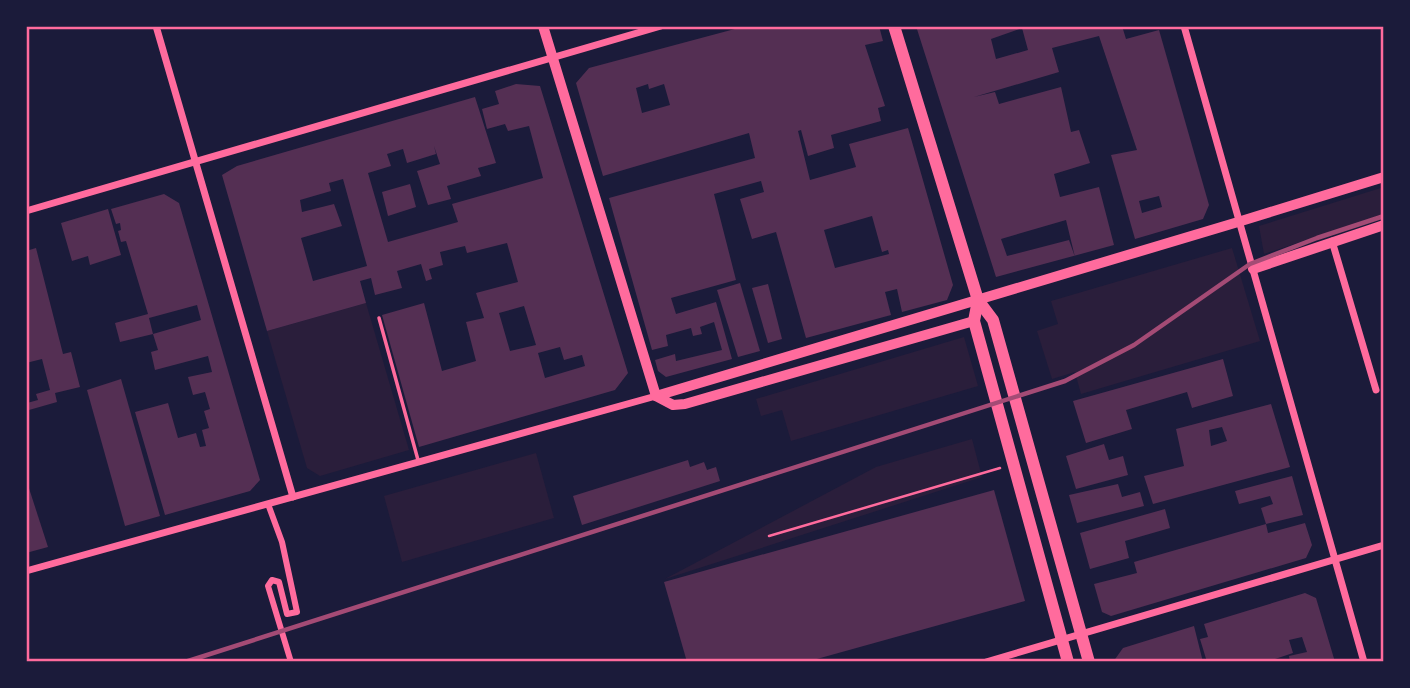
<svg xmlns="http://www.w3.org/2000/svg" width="1410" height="688" font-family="Georgia,serif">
  <rect width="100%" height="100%" fill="#1b1b3a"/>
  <g fill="#2a1e3b">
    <polygon points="1384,187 1384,214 1264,254 1259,226"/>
    <polygon points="1232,248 1260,341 1081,394 1075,372 1052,379 1037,331 1058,324 1051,301"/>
    <polygon points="366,303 409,450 320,476 307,468 267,331"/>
    <polygon points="964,337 978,386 791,441 782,410 761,416 756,399"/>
    <polygon points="972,439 982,477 665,579 876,467"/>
    <polygon points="536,453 554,518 402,562 384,496"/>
  </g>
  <g fill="#542f53" fill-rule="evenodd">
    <path d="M746,26H879L883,41L865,45L885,106L878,108L881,121L831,135L834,148L808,156L801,130L798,131L810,180L856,167L849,144L908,128L953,285L947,300L902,312L897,289L885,292L891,315L806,338L776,232L752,239L740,199L764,192L761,181L714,194L736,280L671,298L676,314L716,302L732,359L666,377L658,371L655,360L675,354L676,361L722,350L714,322L700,327L702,334L693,336L691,328L666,335L668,346L652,350L609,198L755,158L749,133L603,176L576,83L589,68ZM648,84L649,89L664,84L670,105L642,113L636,88ZM872,216L882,252L888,250L889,254L835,268L824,230Z"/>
    <path d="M916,26H1122L1126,39L1159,30L1209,205L1203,219L1135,239L1111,155L1137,150L1099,36L1052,48L1059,72L974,97L995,92L999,104L1061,87L1071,132L1079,130L1090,163L1054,174L1060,197L1099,187L1114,245L996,277ZM1022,28L1028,50L996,59L991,39ZM1159,196L1162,207L1142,213L1139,201ZM1066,220L1075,257L1069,240L1007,256L1001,239Z"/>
    <path d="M516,84L540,86L628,373L615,390L419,447L382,315L424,303L442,371L476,361L466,322L484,318L476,293L518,282L507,243L467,253L465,246L440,252L443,265L429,269L432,279L426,281L421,264L397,271L402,288L375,295L371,278L360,281L366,303L267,331L222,175L237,166L475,97L496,163L478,168L481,176L447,186L451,199L428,205L417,171L440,164L434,146L436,154L407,163L403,149L387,154L391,166L368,173L388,242L458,222L452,204L543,178L529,126L508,131L505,124L487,129L482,109L499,104L495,91ZM343,179L367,266L313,281L301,238L342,226L334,204L302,212L300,200L331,191L329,183ZM524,306L536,345L510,351L499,313ZM560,347L564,360L582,355L585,366L545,378L538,353Z"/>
    <polygon points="410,184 416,207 388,216 382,192"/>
    <path d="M164,194L179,203L260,480L250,491L165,515L135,412L168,403L178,438L196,433L200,447L206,446L202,430L209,428L204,411L210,409L205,392L193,395L188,377L212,372L208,356L155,370L151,352L158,350L153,334L120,342L115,323L148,314L126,241L121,242L118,231L121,230L120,223L116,224L111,209ZM197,305L201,320L153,334L149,318Z"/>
    <polygon points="108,209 121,255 90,265 88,256 72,261 61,223"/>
    <polygon points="36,248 63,354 71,352 80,387 55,393 57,402 29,410 27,403 38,400 36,394 50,390 42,359 26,363 26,251"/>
    <polygon points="740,283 760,351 738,357 717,290"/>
    <polygon points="768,284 782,339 768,343 752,288"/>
    <polygon points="1223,359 1233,396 1192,408 1187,392 1126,410 1132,429 1086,443 1073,401"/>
    <polygon points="121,379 160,516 125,526 87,390"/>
    <path d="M1271,404L1290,467L1153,504L1144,476L1184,466L1176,429ZM1222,427L1227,441L1211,446L1209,430Z"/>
    <polygon points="1104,444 1109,460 1123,456 1128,475 1076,489 1066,456"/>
    <polygon points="688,460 690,467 704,462 707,470 716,467 720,481 582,525 573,496"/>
    <polygon points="1292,476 1303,515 1266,524 1261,508 1273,504 1270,496 1239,504 1235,491"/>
    <polygon points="26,479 48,547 26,553"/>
    <polygon points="1118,484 1122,497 1140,492 1144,506 1077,523 1069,495"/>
    <polygon points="994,490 1025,601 806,662 687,662 664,582"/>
    <polygon points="1165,509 1170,528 1125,541 1129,558 1090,569 1080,533"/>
    <polygon points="1305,523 1312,545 1306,558 1111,616 1102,612 1094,584 1137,573 1134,562 1266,524 1268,533"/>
    <polygon points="1305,593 1316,598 1335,662 1290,662 1289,656 1307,652 1302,637 1289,640 1293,653 1275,659 1275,662 1207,662 1200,639 1208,637 1204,624"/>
    <polygon points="1194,626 1203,662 1113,662 1123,648"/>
  </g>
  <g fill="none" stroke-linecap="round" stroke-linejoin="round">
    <polyline stroke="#ff6b9d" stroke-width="2.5" points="769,536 1000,468"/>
    <polyline stroke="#ff6b9d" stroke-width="3.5" points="379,318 418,460"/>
    <polyline stroke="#ff6b9d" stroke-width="6" points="268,504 282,542 297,612 287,614 279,582 272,580 268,586 291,662"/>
    <g stroke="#ff6b9d" stroke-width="7">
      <polyline points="156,26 293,497"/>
      <polyline points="1184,26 1364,662"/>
      <polyline points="26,211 661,26"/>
      <polyline points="1332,241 1376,390"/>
      <polyline points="26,571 656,396"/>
      <polyline points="986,662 1384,545"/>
    </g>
    <g stroke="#ff6b9d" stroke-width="10">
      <polyline points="1253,269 1384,225"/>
      <polyline points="656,396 1238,222 1384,177"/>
    </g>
    <polyline stroke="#ff6b9d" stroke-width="10" points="543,26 656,396 673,405 685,404 974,321"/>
    <g stroke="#ff6b9d" stroke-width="12">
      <polyline points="894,26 978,300 993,320 1089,662"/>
      <polyline points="978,300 974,321 1068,662"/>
    </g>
    <polyline stroke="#a44b75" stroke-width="4.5" points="185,662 1065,381 1134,345 1250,264 1317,238 1384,216"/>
  </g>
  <rect width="1410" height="688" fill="none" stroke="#1b1b3a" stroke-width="56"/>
  <rect x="28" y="28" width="1354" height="632" fill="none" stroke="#ff6b9d" stroke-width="2.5"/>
</svg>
